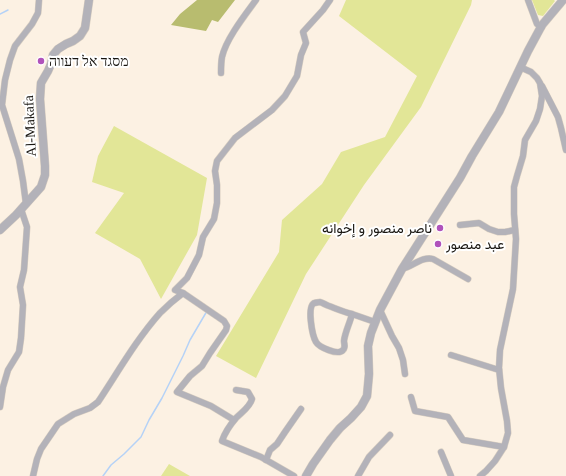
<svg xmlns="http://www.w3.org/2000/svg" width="566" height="476" font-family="'Times New Roman',Vazirmatn,'Noto Sans Hebrew',serif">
  <rect width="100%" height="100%" fill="#fcf1e3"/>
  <g fill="#e2e697">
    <polygon points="346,0 472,0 471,5 421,107 364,185 306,274 256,378 216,356 279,252 282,220 322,184 341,152 385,137 417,76 339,16"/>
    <polygon points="532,0 554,0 555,1 543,16 538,15"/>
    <polygon points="114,126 207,178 197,235 161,299 140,259 95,233 124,193 92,182 98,156"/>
    <polygon points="169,464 190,476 161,476"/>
  </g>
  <polygon fill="#b8bc6f" points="197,0 235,0 218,22 212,20 206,31 171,25 180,14"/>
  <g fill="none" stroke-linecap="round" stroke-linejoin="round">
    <g stroke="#b5d2f7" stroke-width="1.5">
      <polyline points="0,14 8,10"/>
      <polyline points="103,476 111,465 124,454 141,437 149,420 162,398 183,356 190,340 207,311"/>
    </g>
    <g stroke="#d8cec1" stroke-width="7">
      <g id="minor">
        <polyline points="528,0 537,24 542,27"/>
        <path d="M221,73C221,68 221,63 222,57C226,39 245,15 256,0"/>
        <polyline points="542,86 558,117 561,128 566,150"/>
        <polyline points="26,204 23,181 19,159 2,105 5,80 10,60 15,46 32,24 38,13 39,0"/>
        <polyline points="460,225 479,223 489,229 498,232 505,232 515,230"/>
        <path d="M402,269C413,266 423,256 433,259L468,279"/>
        <polyline points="183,293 175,290 187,278 199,255 203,237 214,219 217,203 217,185 215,171 217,161 235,138 272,110 285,96 297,76 301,55 306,43 303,32 323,10 330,0"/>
        <polyline points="380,310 392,336 399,348 403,360 405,374"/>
        <path d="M352,314C344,312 337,309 329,306C326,305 323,303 320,302C319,302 315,303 314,303C307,307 312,335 316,342C319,347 338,356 343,350C346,347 344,344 344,341C345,332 350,323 352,314L375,322"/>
        <polyline points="451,355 499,370"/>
        <path d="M236,390L248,392L252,399C250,407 242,412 236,418C230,425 225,432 222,441L261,457L294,476"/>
        <polyline points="411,397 415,411 448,417 463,440 504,447"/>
        <polyline points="0,407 3,387 8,370 19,352 21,338 23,305 20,287 24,270 27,227 21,209"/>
        <polyline points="441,452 451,476"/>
        <polyline points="266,460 270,450 277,444 285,432 301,409"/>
        <path d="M33,476L37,459L41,449L58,424L74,414L90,408L98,402C118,372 136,340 160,313C167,306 175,299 183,293L224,321L227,326L226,330L210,353L202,366L190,376L177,392L211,406L234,420"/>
        <polyline points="358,476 369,457 390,435"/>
        <polyline points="480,476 486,471 495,461 504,447 508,433 507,421 501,388 499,368 500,350 513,289 516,239 514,214 514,187 517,176 523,156 525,140 536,121 540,109 542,96 540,83 537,78 531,72 520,67"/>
      </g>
    </g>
    <g stroke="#d8cec1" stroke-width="9">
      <g id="tertiary">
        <polyline points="0,230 16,215 41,187 45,175 45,166 40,99 41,83 48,71 51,64 53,55 58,49 66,44 73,41 80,36 85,28 89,0"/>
        <polyline points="306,476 313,464 330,440 340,428 351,418 361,407 367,396 369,374 368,346 371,333 380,310 402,269 460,178 472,156 499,112 528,51 542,25 563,0"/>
      </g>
    </g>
    <use href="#minor" stroke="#b3b2b9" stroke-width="6"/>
    <use href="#tertiary" stroke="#b3b2b9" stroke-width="8"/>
  </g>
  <g fill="#b052bb" stroke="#fff" stroke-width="1.5">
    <circle cx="41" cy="61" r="4"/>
    <circle cx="440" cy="228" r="4"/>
    <circle cx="438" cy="244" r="4"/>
  </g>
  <g text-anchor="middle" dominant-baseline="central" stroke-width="4" stroke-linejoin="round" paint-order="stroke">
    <g font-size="14" fill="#181510" stroke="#fff" text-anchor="start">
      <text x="49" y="61">מסגד אל דעווה</text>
      <text x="432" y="228" text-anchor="end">ناصر منصور و إخوانه</text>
      <text x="446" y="244">عبد منصور</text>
    </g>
    <g font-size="14" fill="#181510" stroke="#fff">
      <text transform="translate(30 126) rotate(-93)">Al-Makafa</text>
    </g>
  </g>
</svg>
